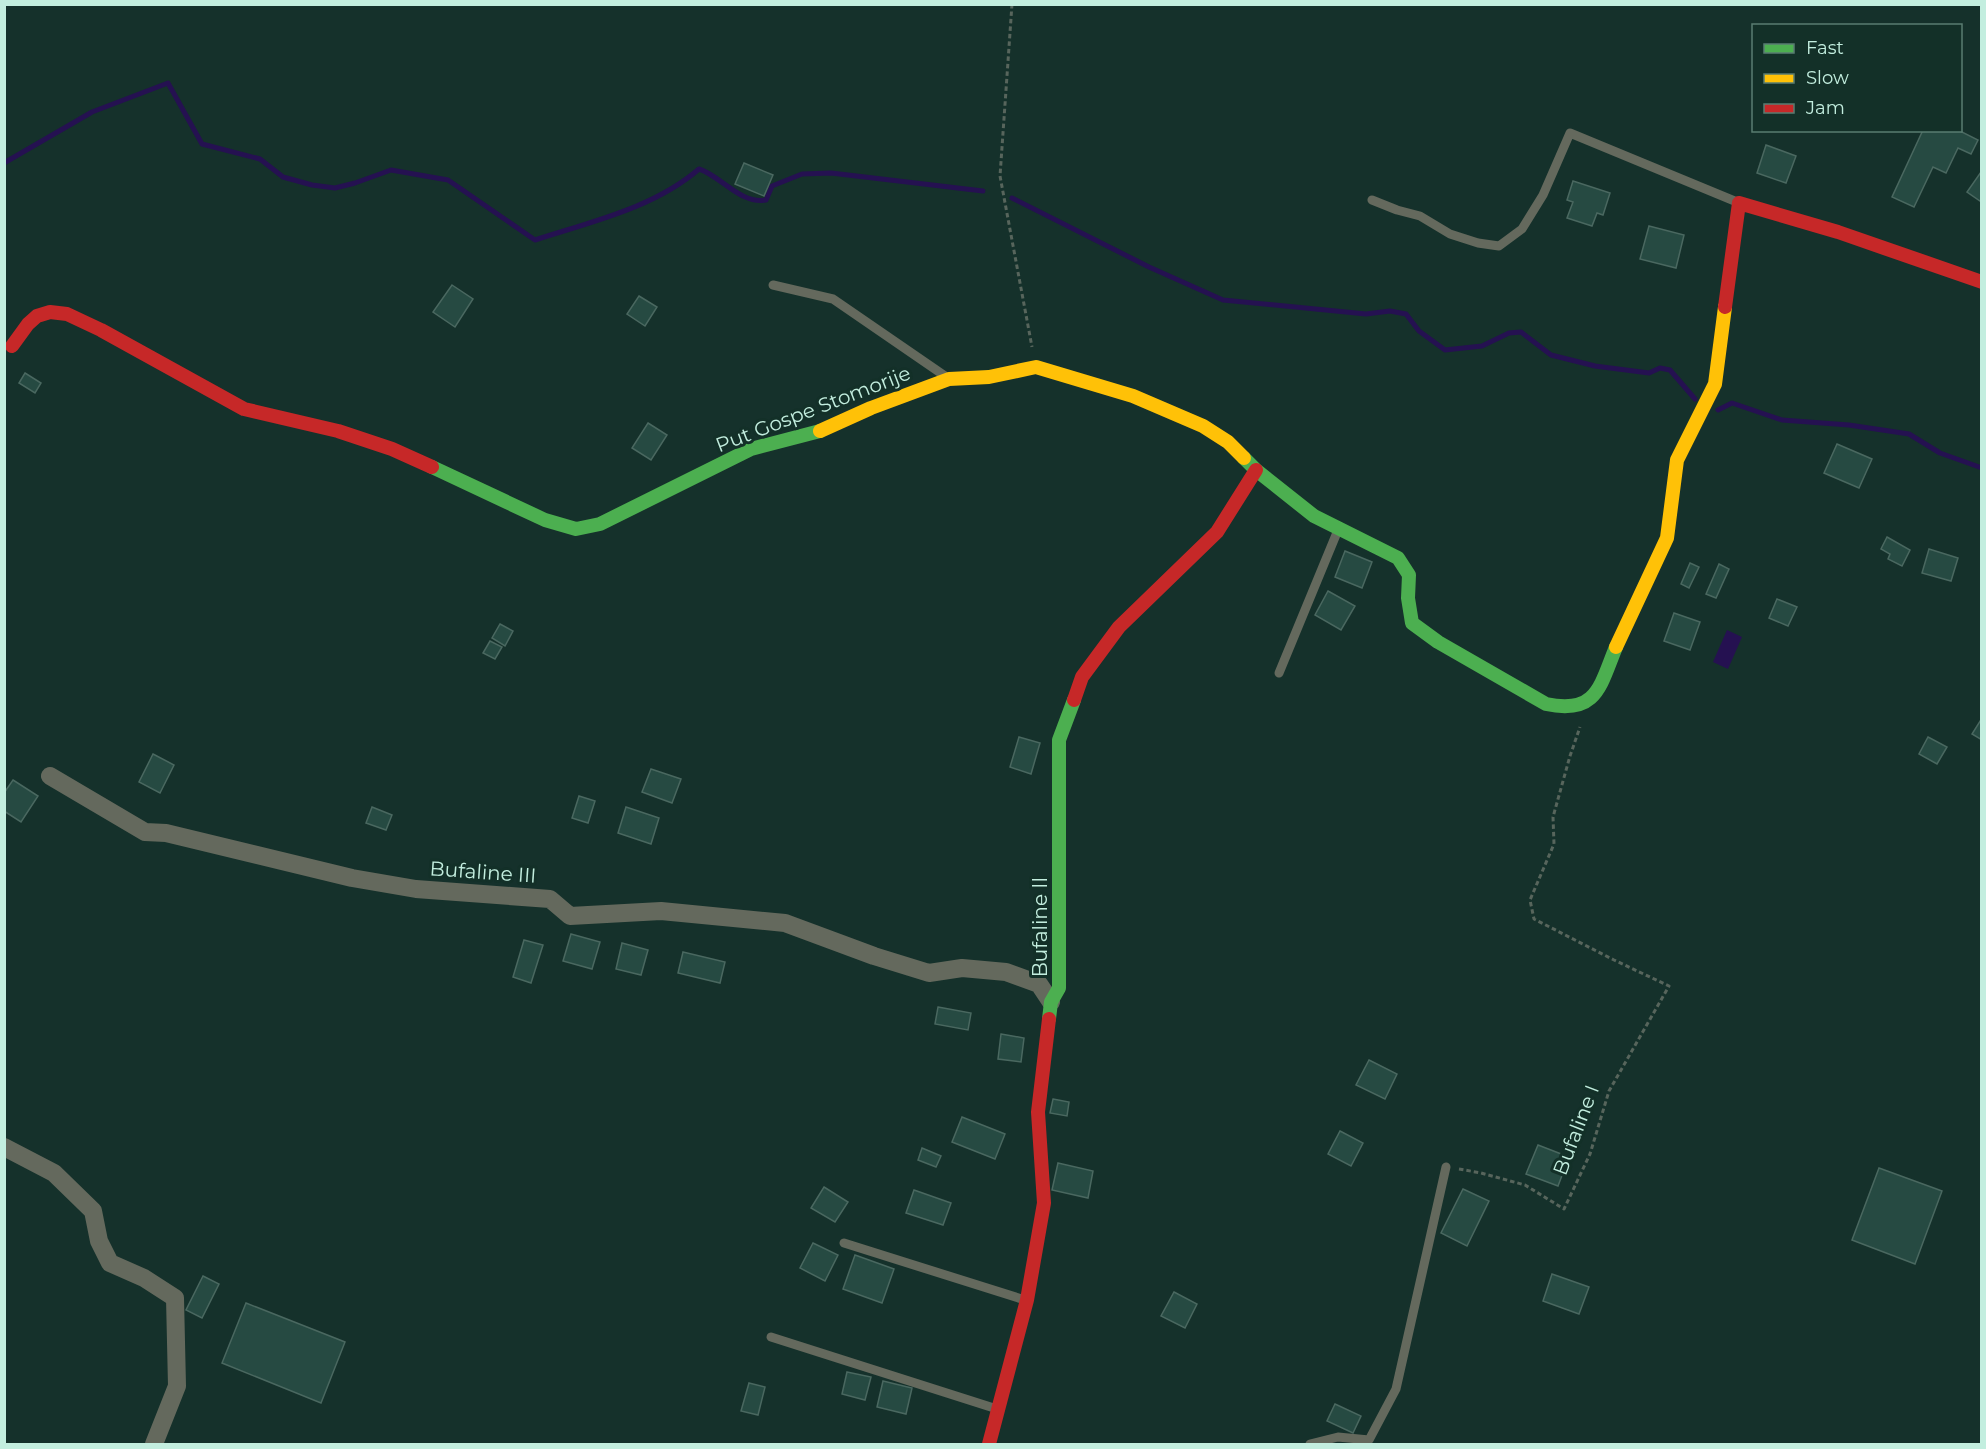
<svg xmlns="http://www.w3.org/2000/svg" width="1986" height="1449" font-family="Montserrat,sans-serif">
  <rect width="100%" height="100%" fill="#15312b"/>
  <polygon fill="#251151" points="1727,630 1742,637 1728,669 1713,662"/>
  <g fill="none" stroke-linecap="round" stroke-linejoin="round">
    <g stroke="#251151" stroke-width="5">
      <path d="M4,163L92,112L168,83L202,144L260,159L283,177L312,185L335,188L355,183L391,170L448,180L535,240C590,222 654,208 699,169C721,176 741,205 766,200L772,186L802,174L831,173L983,191"/>
      <polyline points="1012,198 1149,267 1223,300 1366,314 1390,311 1406,314 1419,331 1445,350 1482,346 1509,333 1521,332 1551,355 1595,366 1649,373 1660,368 1670,370 1695,399"/>
      <polyline points="1718,410 1732,403 1782,420 1849,425 1909,434 1940,453 1982,468"/>
    </g>
  </g>
  <g fill="#264a42" stroke="#4a6860" stroke-width="1.5">
    <polygon points="1923,130 1958,130 1978,140 1971,154 1958,148 1946,173 1933,167 1914,207 1892,197"/>
    <polygon points="1766,145 1796,156 1786,183 1757,173"/>
    <polygon points="744,163 773,175 764,196 735,184"/>
    <polygon points="1981,172 1982,199 1980,201 1967,192"/>
    <polygon points="1573,181 1610,193 1603,215 1597,213 1592,226 1567,218 1573,202 1567,200"/>
    <polygon points="1649,226 1684,235 1676,268 1640,259"/>
    <polygon points="452,285 473,299 455,327 433,312"/>
    <polygon points="639,296 657,307 645,326 627,314"/>
    <polygon points="25,373 41,383 35,393 19,383"/>
    <polygon points="648,423 667,435 651,460 632,448"/>
    <polygon points="1837,444 1872,459 1859,488 1824,473"/>
    <polygon points="1887,537 1910,550 1902,566 1888,559 1890,554 1881,549"/>
    <polygon points="1929,549 1958,558 1951,581 1922,573"/>
    <polygon points="1345,551 1372,562 1362,588 1335,577"/>
    <polygon points="1690,563 1699,567 1689,588 1681,584"/>
    <polygon points="1719,564 1729,569 1716,598 1706,594"/>
    <polygon points="1328,591 1355,606 1341,630 1315,615"/>
    <polygon points="1777,599 1797,607 1788,626 1769,618"/>
    <polygon points="1674,613 1700,622 1690,650 1664,641"/>
    <polygon points="500,624 513,631 505,646 492,638"/>
    <polygon points="490,641 502,647 495,659 483,653"/>
    <polygon points="1982,718 1982,740 1972,734"/>
    <polygon points="1019,737 1040,743 1031,774 1010,767"/>
    <polygon points="1928,737 1947,747 1937,764 1919,754"/>
    <polygon points="153,754 174,765 160,793 139,782"/>
    <polygon points="651,769 681,779 672,803 642,792"/>
    <polygon points="13,780 38,796 21,822 4,811 4,793"/>
    <polygon points="579,796 595,801 588,823 572,818"/>
    <polygon points="372,807 392,815 386,830 366,823"/>
    <polygon points="626,807 659,818 651,844 618,833"/>
    <polygon points="571,934 600,942 592,969 563,961"/>
    <polygon points="524,940 543,945 531,983 513,977"/>
    <polygon points="622,943 648,950 641,975 616,969"/>
    <polygon points="683,952 725,962 720,983 678,973"/>
    <polygon points="938,1007 971,1013 968,1030 935,1024"/>
    <polygon points="1001,1034 1024,1038 1021,1062 998,1059"/>
    <polygon points="1369,1060 1397,1074 1385,1099 1356,1085"/>
    <polygon points="1053,1099 1069,1102 1067,1116 1050,1113"/>
    <polygon points="962,1117 1005,1134 995,1159 952,1142"/>
    <polygon points="1340,1131 1363,1143 1351,1166 1328,1154"/>
    <polygon points="1538,1145 1569,1157 1558,1186 1526,1174"/>
    <polygon points="922,1148 941,1156 936,1167 918,1160"/>
    <polygon points="1058,1163 1093,1171 1088,1198 1052,1190"/>
    <polygon points="1879,1168 1942,1191 1915,1264 1852,1240"/>
    <polygon points="824,1187 848,1202 835,1222 811,1208"/>
    <polygon points="1463,1189 1489,1201 1467,1246 1441,1233"/>
    <polygon points="914,1190 951,1203 943,1225 906,1213"/>
    <polygon points="813,1243 838,1255 825,1281 800,1268"/>
    <polygon points="855,1255 894,1269 882,1303 843,1289"/>
    <polygon points="1552,1274 1589,1287 1579,1314 1543,1301"/>
    <polygon points="203,1276 219,1284 202,1318 186,1310"/>
    <polygon points="1174,1292 1197,1304 1185,1328 1161,1316"/>
    <polygon points="246,1303 345,1342 321,1403 222,1363"/>
    <polygon points="847,1372 871,1377 865,1400 842,1394"/>
    <polygon points="883,1381 912,1388 906,1414 877,1407"/>
    <polygon points="749,1383 765,1387 758,1415 741,1411"/>
    <polygon points="1335,1404 1361,1416 1353,1433 1327,1421"/>
  </g>
  <g fill="none" stroke-linecap="round" stroke-linejoin="round">
    <g stroke="#57655c" stroke-width="3" stroke-dasharray="4.5 3" stroke-linecap="butt">
      <polyline points="1012,4 1000,176 1032,347"/>
      <polyline points="1459,1169 1481,1173 1525,1185 1564,1209 1590,1154 1609,1091 1669,986 1614,960 1534,919 1530,900 1554,844 1553,817 1570,756 1580,727"/>
    </g>
    <g stroke="#64695d" stroke-width="9">
      <polyline points="1372,200 1397,210 1420,216 1450,234 1478,243 1499,246 1522,229 1543,195 1570,133 1737,202"/>
      <polyline points="773,285 833,299 945,376"/>
      <polyline points="1279,673 1338,530"/>
      <polyline points="844,1243 1025,1300"/>
      <polyline points="771,1337 997,1409"/>
      <polyline points="1310,1444 1338,1437 1369,1440 1396,1389 1446,1167"/>
    </g>
    <g stroke="#64695d" stroke-width="18">
      <polyline points="50,776 145,832 166,833 352,878 416,889 550,899 570,916 661,911 785,923 874,956 929,973 962,968 1006,972 1039,984 1051,1002"/>
      <polyline points="4,1147 54,1173 93,1211 99,1241 110,1263 144,1278 175,1298 177,1386 154,1444"/>
    </g>
    <g stroke="#4caf50" stroke-width="14">
      <path d="M1244,458L1256,470L1314,516L1398,558L1409,575L1408,598L1412,623L1438,642L1546,704C1597,715 1600,686 1616,647"/>
      <polyline points="432,467 545,520 576,529 600,524 751,449 820,431"/>
      <polyline points="1049,1019 1051,1002 1059,988 1059,740 1074,700"/>
    </g>
    <g stroke="#ffc107" stroke-width="14">
      <polyline points="820,431 871,408 949,379 989,377 1036,367 1133,396 1203,426 1228,442 1244,458"/>
      <polyline points="1616,647 1667,538 1677,460 1715,384 1725,307"/>
    </g>
    <g stroke="#c62828" stroke-width="14">
      <polyline points="1725,307 1739,203 1838,232 1982,282"/>
      <polyline points="12,346 28,324 37,316 50,312 67,314 101,330 244,409 338,431 392,449 432,467"/>
      <polyline points="1074,700 1082,677 1119,627 1217,532 1256,470"/>
      <polyline points="989,1444 1027,1300 1044,1203 1038,1112 1049,1019"/>
    </g>
  </g>
  <g text-anchor="middle" dominant-baseline="central" stroke-width="6" stroke-linejoin="round" paint-order="stroke">
    <g font-size="20" fill="#c3eedf" stroke="#133028">
      <text transform="translate(813 409) rotate(-21)">Put Gospe Stomorije</text>
      <text transform="translate(483 872) rotate(4)">Bufaline III</text>
      <text transform="translate(1040 927) rotate(-90)">Bufaline II</text>
      <text transform="translate(1576 1130) rotate(-69)">Bufaline I</text>
    </g>
  </g>
  <rect width="1986" height="1449" fill="none" stroke="#c3eedf" stroke-width="12"/>
  <rect x="1752" y="24" width="210" height="108" fill="#133028" stroke="#597c71" stroke-width="1.5"/>
  <rect x="1764" y="44" width="30" height="9" fill="#4caf50" stroke="#597c71" stroke-width="1.5"/>
  <text x="1806" y="54" font-size="18" fill="#c3eedf">Fast</text>
  <rect x="1764" y="74" width="30" height="9" fill="#ffc107" stroke="#597c71" stroke-width="1.5"/>
  <text x="1806" y="84" font-size="18" fill="#c3eedf">Slow</text>
  <rect x="1764" y="104" width="30" height="9" fill="#c62828" stroke="#597c71" stroke-width="1.5"/>
  <text x="1806" y="114" font-size="18" fill="#c3eedf">Jam</text>
</svg>
